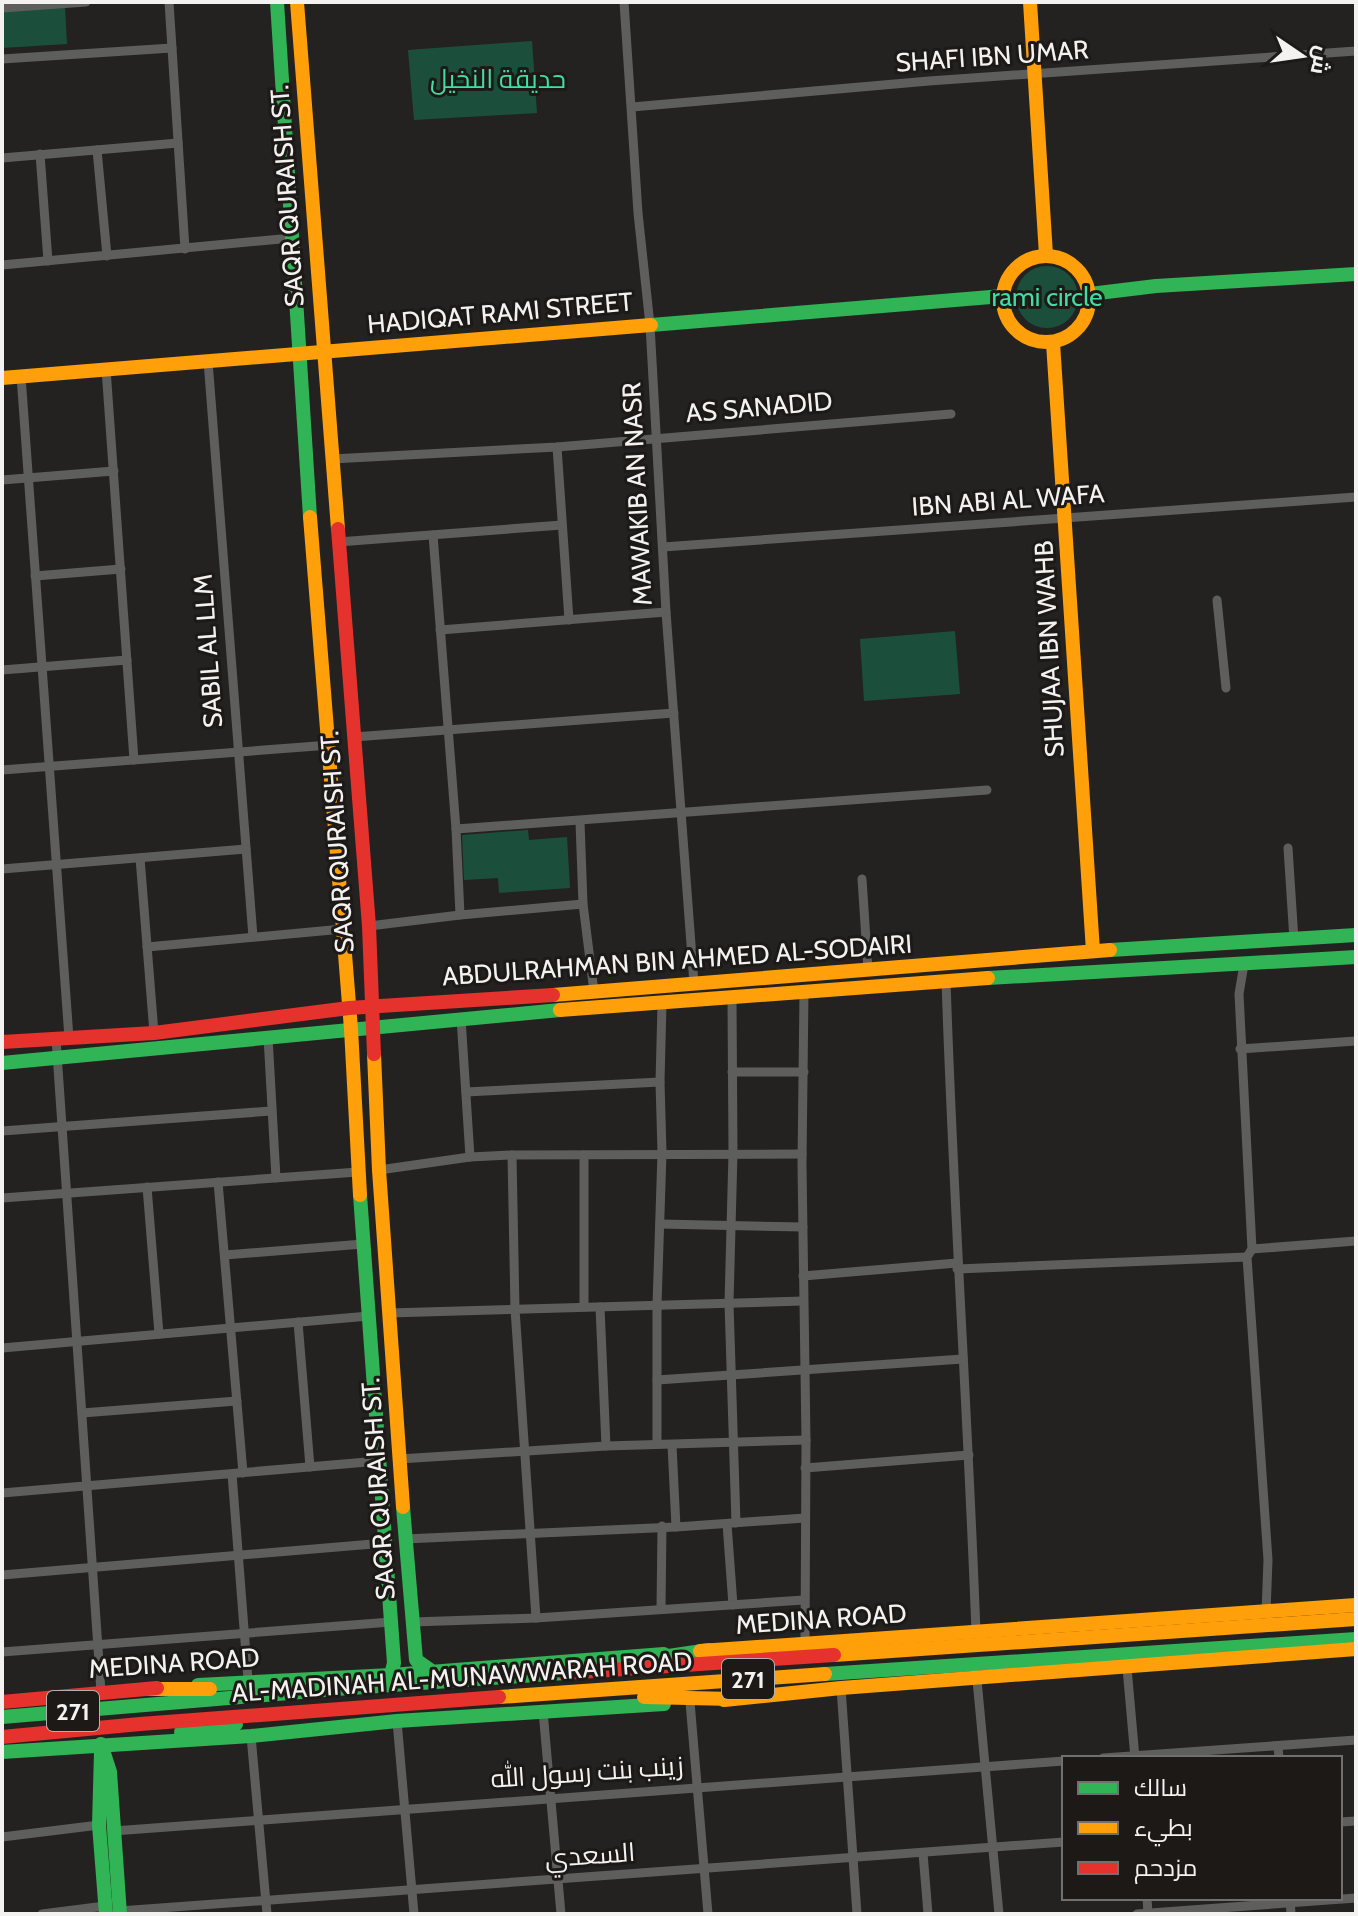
<svg xmlns="http://www.w3.org/2000/svg" width="1358" height="1916" font-family="Cabin,Cairo,sans-serif">
  <rect width="100%" height="100%" fill="#242221"/>
  <g fill="#1c4f3b">
    <polygon points="65,7 67,44 2,48 2,11"/>
    <polygon points="532,41 537,113 414,120 408,50"/>
    <circle cx="1047" cy="297" r="31"/>
    <polygon points="955,631 960,694 864,701 860,639"/>
    <polygon points="528,830 529,840 567,837 570,888 499,893 498,878 464,880 462,835"/>
  </g>
  <g fill="none" stroke-linecap="round" stroke-linejoin="round">
    <g stroke="#5e5e5d" stroke-width="9">
      <polyline points="169,2 185,249"/>
      <polyline points="624,2 638,213 650,325 666,612 694,984"/>
      <polyline points="2,8 86,2"/>
      <polyline points="2,59 172,48"/>
      <polyline points="632,107 929,81 1356,51"/>
      <polyline points="97,150 107,256"/>
      <polyline points="40,154 48,261"/>
      <polyline points="2,158 178,143"/>
      <polyline points="2,265 292,238"/>
      <polyline points="208,361 253,937"/>
      <polyline points="106,369 134,760"/>
      <polyline points="21,376 69,1038"/>
      <polyline points="557,447 569,620"/>
      <polyline points="332,459 557,447 951,414"/>
      <polyline points="2,480 114,471"/>
      <polyline points="433,535 456,829 460,915"/>
      <polyline points="338,542 562,525"/>
      <polyline points="663,547 1356,497"/>
      <polyline points="35,576 121,569"/>
      <polyline points="1217,600 1226,688"/>
      <polyline points="440,630 666,612"/>
      <polyline points="2,670 127,660"/>
      <polyline points="354,737 674,713"/>
      <polyline points="2,770 330,745"/>
      <polyline points="580,822 583,904 594,992"/>
      <polyline points="456,829 987,790"/>
      <polyline points="1288,848 1294,940"/>
      <polyline points="140,858 154,1033"/>
      <polyline points="2,869 246,849"/>
      <polyline points="862,879 868,970"/>
      <polyline points="369,926 460,915 583,904"/>
      <polyline points="147,947 343,929"/>
      <polyline points="1244,964 1239,994 1252,1249 1247,1257 1268,1560 1266,1612"/>
      <path d="M946,980C953,1198 968,1415 976,1633"/>
      <polyline points="804,992 802,1164 806,1440 805,1644"/>
      <polyline points="732,999 733,1153 729,1303 736,1523"/>
      <polyline points="461,1018 470,1157"/>
      <polyline points="268,1037 276,1178"/>
      <polyline points="56,1039 101,1692"/>
      <polyline points="1240,1049 1356,1041"/>
      <polyline points="732,1072 804,1072"/>
      <polyline points="466,1092 660,1082"/>
      <polyline points="2,1131 271,1111"/>
      <polyline points="512,1155 515,1309 536,1618"/>
      <polyline points="584,1155 584,1307"/>
      <polyline points="379,1170 470,1157 512,1155 802,1154"/>
      <polyline points="218,1182 243,1473"/>
      <polyline points="147,1187 159,1334"/>
      <polyline points="2,1198 358,1172"/>
      <polyline points="660,1224 803,1227"/>
      <polyline points="1252,1249 1356,1241"/>
      <polyline points="225,1255 363,1244"/>
      <polyline points="957,1269 1247,1257"/>
      <polyline points="803,1276 957,1263"/>
      <polyline points="600,1307 606,1446"/>
      <polyline points="389,1313 803,1301"/>
      <polyline points="298,1322 310,1467"/>
      <polyline points="2,1348 369,1316"/>
      <polyline points="657,1380 963,1359"/>
      <polyline points="82,1413 237,1401"/>
      <polyline points="657,1444 657,1305 662,1153 660,1082 662,1004"/>
      <polyline points="672,1445 676,1527"/>
      <polyline points="399,1459 606,1446 806,1440"/>
      <polyline points="805,1468 969,1455"/>
      <polyline points="232,1474 248,1680"/>
      <polyline points="2,1493 379,1461"/>
      <polyline points="727,1524 733,1605"/>
      <polyline points="405,1539 676,1527 805,1518"/>
      <polyline points="2,1575 385,1543"/>
      <polyline points="661,1609 662,1526"/>
      <polyline points="412,1622 536,1618 804,1600"/>
      <polyline points="2,1652 391,1622"/>
      <polyline points="1127,1668 1135,1758"/>
      <polyline points="977,1680 999,1914"/>
      <polyline points="841,1688 857,1914"/>
      <polyline points="690,1702 708,1914"/>
      <polyline points="543,1711 561,1914"/>
      <polyline points="397,1721 414,1914"/>
      <polyline points="251,1736 267,1914"/>
      <polyline points="1278,1746 1279,1758"/>
      <polyline points="1103,1758 1356,1740"/>
      <polyline points="1340,1822 1356,1821"/>
      <polyline points="113,1831 1064,1761"/>
      <polyline points="2,1837 99,1825"/>
      <polyline points="923,1853 928,1914"/>
      <polyline points="1147,1898 1148,1914"/>
      <polyline points="1290,1898 1291,1914"/>
      <polyline points="119,1911 1064,1842"/>
      <polyline points="42,1914 105,1906"/>
      <polyline points="1137,1914 1356,1898"/>
    </g>
    <g stroke="#30b455" stroke-width="14">
      <polyline points="277,2 310,517"/>
      <polyline points="1090,294 1156,286 1356,274"/>
      <polyline points="651,325 1003,296"/>
      <polyline points="1110,950 1356,935"/>
      <polyline points="988,978 1356,957"/>
      <polyline points="2,1063 560,1010"/>
      <polyline points="360,1195 394,1663 391,1675"/>
      <polyline points="403,1507 416,1660 433,1672"/>
      <polyline points="655,1658 709,1650"/>
      <polyline points="825,1674 1356,1639"/>
      <polyline points="198,1685 391,1675 664,1654"/>
      <polyline points="2,1717 336,1689 564,1673"/>
      <polyline points="181,1732 236,1724"/>
      <polyline points="101,1744 110,1772 120,1914"/>
      <polyline points="2,1752 251,1736 397,1721 664,1704"/>
      <polyline points="101,1752 99,1825 106,1914"/>
    </g>
    <g stroke="#ff9f0a" stroke-width="14">
      <polyline points="297,2 338,529"/>
      <polyline points="1030,2 1046,255"/>
      <circle cx="1046" cy="299" r="43"/>
      <polyline points="1053,343 1093,951"/>
      <polyline points="2,378 651,325"/>
      <polyline points="310,517 351,1029 360,1195"/>
      <polyline points="553,995 1110,950"/>
      <polyline points="560,1010 988,978"/>
      <polyline points="374,1054 379,1170 403,1507"/>
      <polyline points="700,1651 1356,1605"/>
      <polyline points="834,1655 1356,1619"/>
      <polyline points="147,1689 210,1689"/>
      <polyline points="499,1697 825,1674"/>
      <polyline points="644,1697 733,1699"/>
      <polyline points="724,1700 841,1688 1356,1649"/>
    </g>
    <g stroke="#e5322d" stroke-width="14">
      <polyline points="338,529 369,926 374,1054"/>
      <polyline points="2,1042 154,1033 349,1008 553,995"/>
      <polyline points="564,1673 834,1655"/>
      <polyline points="2,1702 157,1688"/>
      <polyline points="2,1737 140,1724 499,1697"/>
    </g>
  </g>
  <g text-anchor="middle" dominant-baseline="central" stroke-width="6" stroke-linejoin="round" paint-order="stroke">
    <g fill="#1c1917" stroke="#b3b1af" stroke-width="2">
      <rect x="722" y="1659" width="52" height="40" rx="6"/>
      <rect x="47" y="1691" width="52" height="40" rx="6"/>
    </g>
    <g font-size="24" font-weight="bold" fill="#f4f2f0">
      <text x="748" y="1679">271</text>
      <text x="73" y="1711">271</text>
    </g>
    <g font-size="26" fill="#f4f2f0" stroke="#1c1917">
      <text transform="translate(992 56) rotate(-4)">SHAFI IBN UMAR</text>
      <text transform="translate(287 196) rotate(-94)">SAQR QURAISH ST.</text>
      <text transform="translate(500 313) rotate(-5)">HADIQAT RAMI STREET</text>
      <text transform="translate(759 407) rotate(-5)">AS SANADID</text>
      <text transform="translate(637 494) rotate(-93)">MAWAKIB AN NASR</text>
      <text transform="translate(1008 500) rotate(-4)">IBN ABI AL WAFA</text>
      <text transform="translate(1049 649) rotate(-93)">SHUJAA IBN WAHB</text>
      <text transform="translate(208 651) rotate(-94)">SABIL AL LLM</text>
      <text transform="translate(337 842) rotate(-94)">SAQR QURAISH ST.</text>
      <text transform="translate(677 960) rotate(-4)">ABDULRAHMAN BIN AHMED AL-SODAIRI</text>
      <text transform="translate(378 1489) rotate(-94)">SAQR QURAISH ST.</text>
      <text transform="translate(821 1619) rotate(-4)">MEDINA ROAD</text>
      <text transform="translate(174 1663) rotate(-4)">MEDINA ROAD</text>
      <text transform="translate(462 1677) rotate(-4)">AL-MADINAH AL-MUNAWWARAH ROAD</text>
      <text transform="translate(587 1772) rotate(-4)">زينب بنت رسول الله</text>
      <text transform="translate(590 1855) rotate(-4)">السعدي</text>
    </g>
    <g font-size="26" fill="#41dda4" stroke="#1c1917">
      <text x="498" y="79">حديقة النخيل</text>
      <text x="1047" y="297">rami circle</text>
    </g>
  </g>
  <rect width="1358" height="1916" fill="none" stroke="#f4f2f0" stroke-width="8"/>
  <rect x="1062" y="1756" width="280" height="144" fill="#1c1917" stroke="#72706e" stroke-width="2"/>
  <rect x="1078" y="1782" width="40" height="12" fill="#30b455" stroke="#72706e" stroke-width="2"/>
  <text x="1134" y="1796" font-size="24" fill="#f4f2f0">سالك</text>
  <rect x="1078" y="1822" width="40" height="12" fill="#ff9f0a" stroke="#72706e" stroke-width="2"/>
  <text x="1134" y="1836" font-size="24" fill="#f4f2f0">بطيء</text>
  <rect x="1078" y="1862" width="40" height="12" fill="#e5322d" stroke="#72706e" stroke-width="2"/>
  <text x="1134" y="1876" font-size="24" fill="#f4f2f0">مزدحم</text>
  <g transform="translate(1302 56) rotate(103)" stroke="#1c1917" stroke-width="6" paint-order="stroke">
  <path d="M0-6L14 30L0 20L-14 30Z" fill="#f4f2f0"/>
  <text y="-12" font-size="22" font-weight="bold" text-anchor="middle" fill="#f4f2f0">ش</text>
  </g>
</svg>
